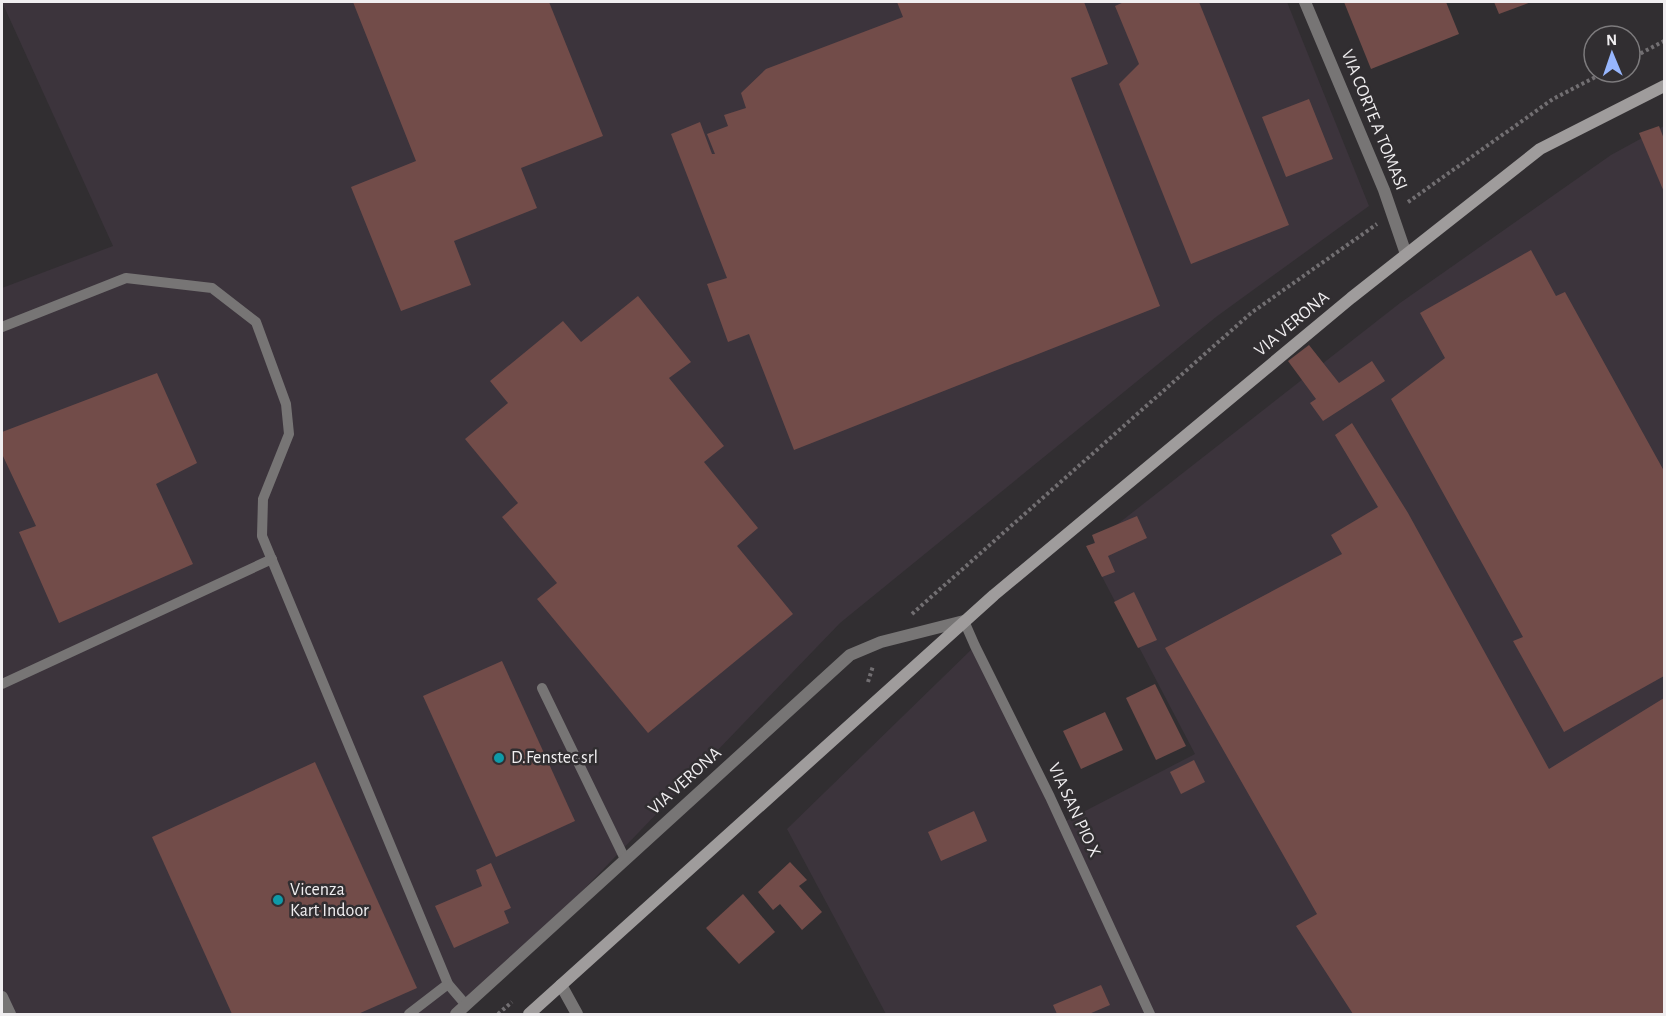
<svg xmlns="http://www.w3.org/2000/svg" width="1666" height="1016" font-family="'Alegreya Sans',sans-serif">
  <rect width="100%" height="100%" fill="#312e31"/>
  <g fill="#3c343c">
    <polygon points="2,2 1287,2 1369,206 1216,317 840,623 464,1014 2,1014 2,288 113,246"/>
    <polygon points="1664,126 1664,1014 886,1014 787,829 975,646 1062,823 1195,754 1087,548 1400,303 1611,155"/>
  </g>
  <g fill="#724c49">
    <polygon points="353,2 549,2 603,136 521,168 537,208 454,241 471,285 401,311 351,187 416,161"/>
    <polygon points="897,2 1084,2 1108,64 1071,78 1160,306 794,450 749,334 728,342 707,284 727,278 671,134 700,122 712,154 715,154 707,134 728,126 724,115 746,108 741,93 766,69 903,17"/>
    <polygon points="1124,2 1199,2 1289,225 1191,264 1119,84 1139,64 1115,6"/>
    <polygon points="1344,2 1446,2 1459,34 1371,69"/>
    <polygon points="1494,2 1531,2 1499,14"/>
    <polygon points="1309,99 1333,159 1286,177 1262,117"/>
    <polygon points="1659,126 1664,139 1664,192 1639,133"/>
    <polygon points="1531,250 1556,296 1565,292 1664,471 1664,676 1564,732 1513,641 1523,637 1391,399 1445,358 1420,313"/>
    <polygon points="638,296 691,362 669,378 724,446 704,462 758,528 737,546 793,614 648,733 537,599 557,583 502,517 518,503 465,439 508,403 490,381 563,321 581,342"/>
    <polygon points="1309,345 1339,383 1372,361 1385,381 1323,421 1310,403 1316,399 1288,361"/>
    <polygon points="157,373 197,463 156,484 193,564 59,623 19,532 36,526 2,454 2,432"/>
    <polygon points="1352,423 1408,513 1549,769 1664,698 1664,1014 1353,1014 1296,926 1317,914 1165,648 1342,554 1331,535 1378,507 1335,435"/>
    <polygon points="1137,516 1147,538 1108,556 1115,572 1102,577 1086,546 1095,543 1092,535"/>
    <polygon points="1134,592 1157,640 1138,648 1114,602"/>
    <polygon points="502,661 575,821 496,857 423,696"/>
    <polygon points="1155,684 1186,746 1156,760 1126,698"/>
    <polygon points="1105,712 1123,750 1081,769 1063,731"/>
    <polygon points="1194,760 1205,782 1181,794 1170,772"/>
    <polygon points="315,762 417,988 358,1014 232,1014 152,837"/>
    <polygon points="974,811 987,841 941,861 928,832"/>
    <polygon points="790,862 807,880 799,886 822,912 802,930 780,904 773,910 758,892"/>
    <polygon points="491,863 511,908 504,911 509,923 454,948 435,906 482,886 476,870"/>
    <polygon points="743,894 775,932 739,964 706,928"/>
    <polygon points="1101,985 1110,1005 1089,1014 1057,1014 1053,1005"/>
  </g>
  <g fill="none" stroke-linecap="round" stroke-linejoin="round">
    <g stroke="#726f72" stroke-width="4" stroke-dasharray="3 3" stroke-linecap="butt">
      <polyline points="1630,59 1664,41"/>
      <polyline points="1408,202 1553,99 1605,72"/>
      <polyline points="912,614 1251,313 1377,224"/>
      <polyline points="868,682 873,666"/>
      <polyline points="498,1014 512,1002"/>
    </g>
    <g stroke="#777575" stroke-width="10">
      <polyline points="2,327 126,278 212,288 256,322 286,404 289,434 263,499 262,536 448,984 466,1005"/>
      <polyline points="964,621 975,646 1050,797 1150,1014"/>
      <polyline points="2,684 272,559"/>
      <polyline points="542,688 625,859"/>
      <polyline points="409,1014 448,984"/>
    </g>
    <g stroke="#777575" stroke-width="12">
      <polyline points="1305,2 1384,190 1406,254"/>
      <polyline points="561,985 577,1014"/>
      <polyline points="2,997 10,1014"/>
      <polyline points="456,1014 850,655 881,642 964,621"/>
    </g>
    <polyline stroke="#9f9c9c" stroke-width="12" points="529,1014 994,595 1351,298 1540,149 1664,86"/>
  </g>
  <g fill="#0f9aa8" stroke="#312e31" stroke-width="2">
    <circle cx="499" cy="758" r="6"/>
    <circle cx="278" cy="900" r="6"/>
  </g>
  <g text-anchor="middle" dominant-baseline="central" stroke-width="5" stroke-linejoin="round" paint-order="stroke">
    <g font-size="18" fill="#f0eef0" stroke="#312e31">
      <text transform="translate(1374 120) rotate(68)">VIA CORTE A TOMASI</text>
      <text transform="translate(1292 324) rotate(-40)">VIA VERONA</text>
      <text transform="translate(685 781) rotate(-42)">VIA VERONA</text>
      <text transform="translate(1074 810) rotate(65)">VIA SAN PIO X</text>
    </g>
    <g font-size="18" fill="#f0eef0" stroke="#312e31" text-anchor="start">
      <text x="511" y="758">D.Fenstec srl</text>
      <text x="290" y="890">Vicenza<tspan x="290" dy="21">Kart Indoor</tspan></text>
    </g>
  </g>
  <rect width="1666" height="1016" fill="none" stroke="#f0eef0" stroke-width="6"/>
  <g transform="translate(1612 54) rotate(358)"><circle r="28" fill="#312e31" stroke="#7d7b7d" stroke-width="1.5"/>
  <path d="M0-4.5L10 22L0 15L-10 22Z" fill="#97b6fd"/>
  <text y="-9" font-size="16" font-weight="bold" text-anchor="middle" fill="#f0eef0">N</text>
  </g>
</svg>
